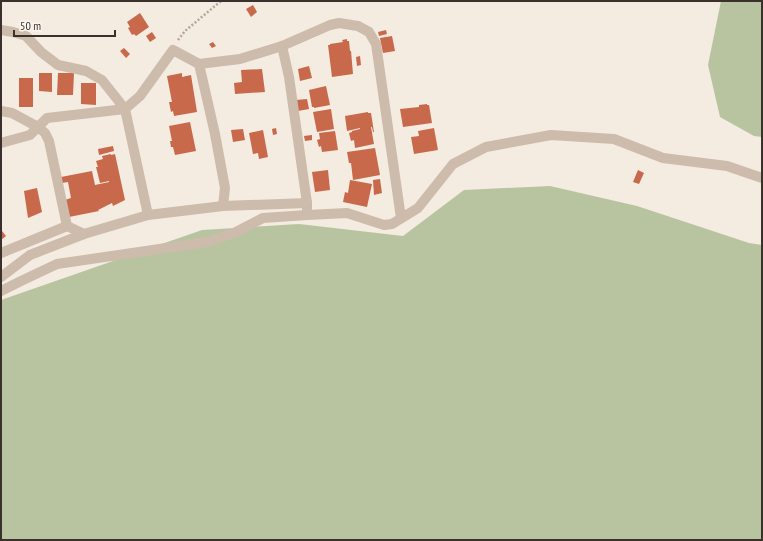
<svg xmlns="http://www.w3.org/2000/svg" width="763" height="541" font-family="'PT Sans Narrow',sans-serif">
  <rect width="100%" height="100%" fill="#f4ebe1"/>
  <g fill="#b8c4a0">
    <polygon points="721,1 762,1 762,137 754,136 720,117 708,65"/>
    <polygon points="550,186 637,206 749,243 762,245 762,540 1,540 1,300 202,230 299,224 403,236 464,190"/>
  </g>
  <g fill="#c8694b">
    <polygon points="253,5 257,12 251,17 246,9"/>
    <polygon points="140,13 149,27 136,36 134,34 132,35 128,28 130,27 127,22"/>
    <polygon points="386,30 387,34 379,36 378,32"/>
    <polygon points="152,32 156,38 150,42 146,36"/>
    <polygon points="392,36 395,51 383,53 380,38"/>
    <polygon points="347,39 347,41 349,41 350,51 351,51 353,74 332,77 328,45 330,45 330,44 343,42 342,40"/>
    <polygon points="213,42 216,46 212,48 209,44"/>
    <polygon points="124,48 130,54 126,58 120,51"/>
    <polygon points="360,56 361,65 357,66 356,57"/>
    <polygon points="309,66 312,78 300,81 298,69"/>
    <polygon points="262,69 265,92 235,94 234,83 242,82 241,70"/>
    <polygon points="39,73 52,73 52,92 39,91"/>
    <polygon points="58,73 74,73 73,95 57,95"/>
    <polygon points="182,73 182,77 191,75 197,112 174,116 173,111 171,112 169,102 172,102 167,76"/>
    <rect x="19" y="78" width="14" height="29"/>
    <polygon points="81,83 96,83 96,105 81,104"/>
    <polygon points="326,86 330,105 314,108 314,107 312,107 309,90"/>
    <polygon points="307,99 309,109 298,111 296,100"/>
    <polygon points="427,104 427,105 429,105 432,123 403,127 400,109 419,107 419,105"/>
    <polygon points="331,109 334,129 317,132 313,112"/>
    <polygon points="368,112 368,113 371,113 374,132 373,132 372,127 365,128 371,127 374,144 355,148 354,140 351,141 349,133 352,132 352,131 360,129 360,128 347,131 345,116"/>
    <polygon points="190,122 196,151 175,155 173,147 171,147 170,141 172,141 169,126"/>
    <polygon points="276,128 277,134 273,135 272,129"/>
    <polygon points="434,128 438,150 414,154 411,137 419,136 418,131"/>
    <polygon points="243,129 245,140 233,142 231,130"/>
    <polygon points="263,130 268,157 259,159 258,153 253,154 249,133"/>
    <polygon points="335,131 338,150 322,152 321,146 319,147 317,140 320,139 319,133"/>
    <polygon points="312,135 312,140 305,141 304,136"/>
    <polygon points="113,146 114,151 99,155 98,149"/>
    <polygon points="375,148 380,175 353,180 351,163 349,163 347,152"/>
    <polygon points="111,154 111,155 115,154 125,200 113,206 112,203 98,210 99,211 69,217 65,200 71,198 68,182 62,183 61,177 92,171 95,185 109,182 109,181 100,183 96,167 98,167 96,161 103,159 102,156"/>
    <polygon points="328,170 330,190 315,192 312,172"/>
    <polygon points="638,170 644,173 639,184 633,182"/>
    <polygon points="380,179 382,193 374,195 373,180"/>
    <polygon points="350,180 372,184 367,207 343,202 345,192 348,193"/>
    <polygon points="37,188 42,212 28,218 24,191"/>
    <polygon points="2,231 6,236 1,240 1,232"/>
  </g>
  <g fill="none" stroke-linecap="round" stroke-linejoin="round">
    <polyline stroke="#b9a596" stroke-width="2.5" stroke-dasharray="2 2" stroke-linecap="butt" points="178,40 185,31 221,1"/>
    <g stroke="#cdbbac" stroke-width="10">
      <polyline points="1,30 13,32 26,36 41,52 58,65 86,71 102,80 125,109 148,215"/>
      <polyline points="282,46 289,77 307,203 307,210"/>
      <polyline points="199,64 215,134 225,188 223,206"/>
      <polyline points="1,111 12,113 38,127 45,133 49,141 67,226"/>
      <polyline points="1,143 30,135 47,118 125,109 140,96 173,50 199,64 240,59 282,46 330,25 339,23 358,26 369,32 376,44 401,218"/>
      <polyline points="1,253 67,226 84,234"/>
      <polyline points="1,277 30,255 84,234 148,215 223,206 307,203"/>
      <polyline points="1,291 21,281 57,264 207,242 234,233 263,218 307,215 347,213 384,225 392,224 418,208 453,164 486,147 551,135 614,139 663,158 727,166 762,178"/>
    </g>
  </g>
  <rect width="763" height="541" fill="none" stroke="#3b302b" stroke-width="4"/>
  <path d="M14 30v6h101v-6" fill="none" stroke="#3b302b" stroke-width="2"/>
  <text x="20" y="30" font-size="12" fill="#3b302b" stroke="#fbf5ee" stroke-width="3" paint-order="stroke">50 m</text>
</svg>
